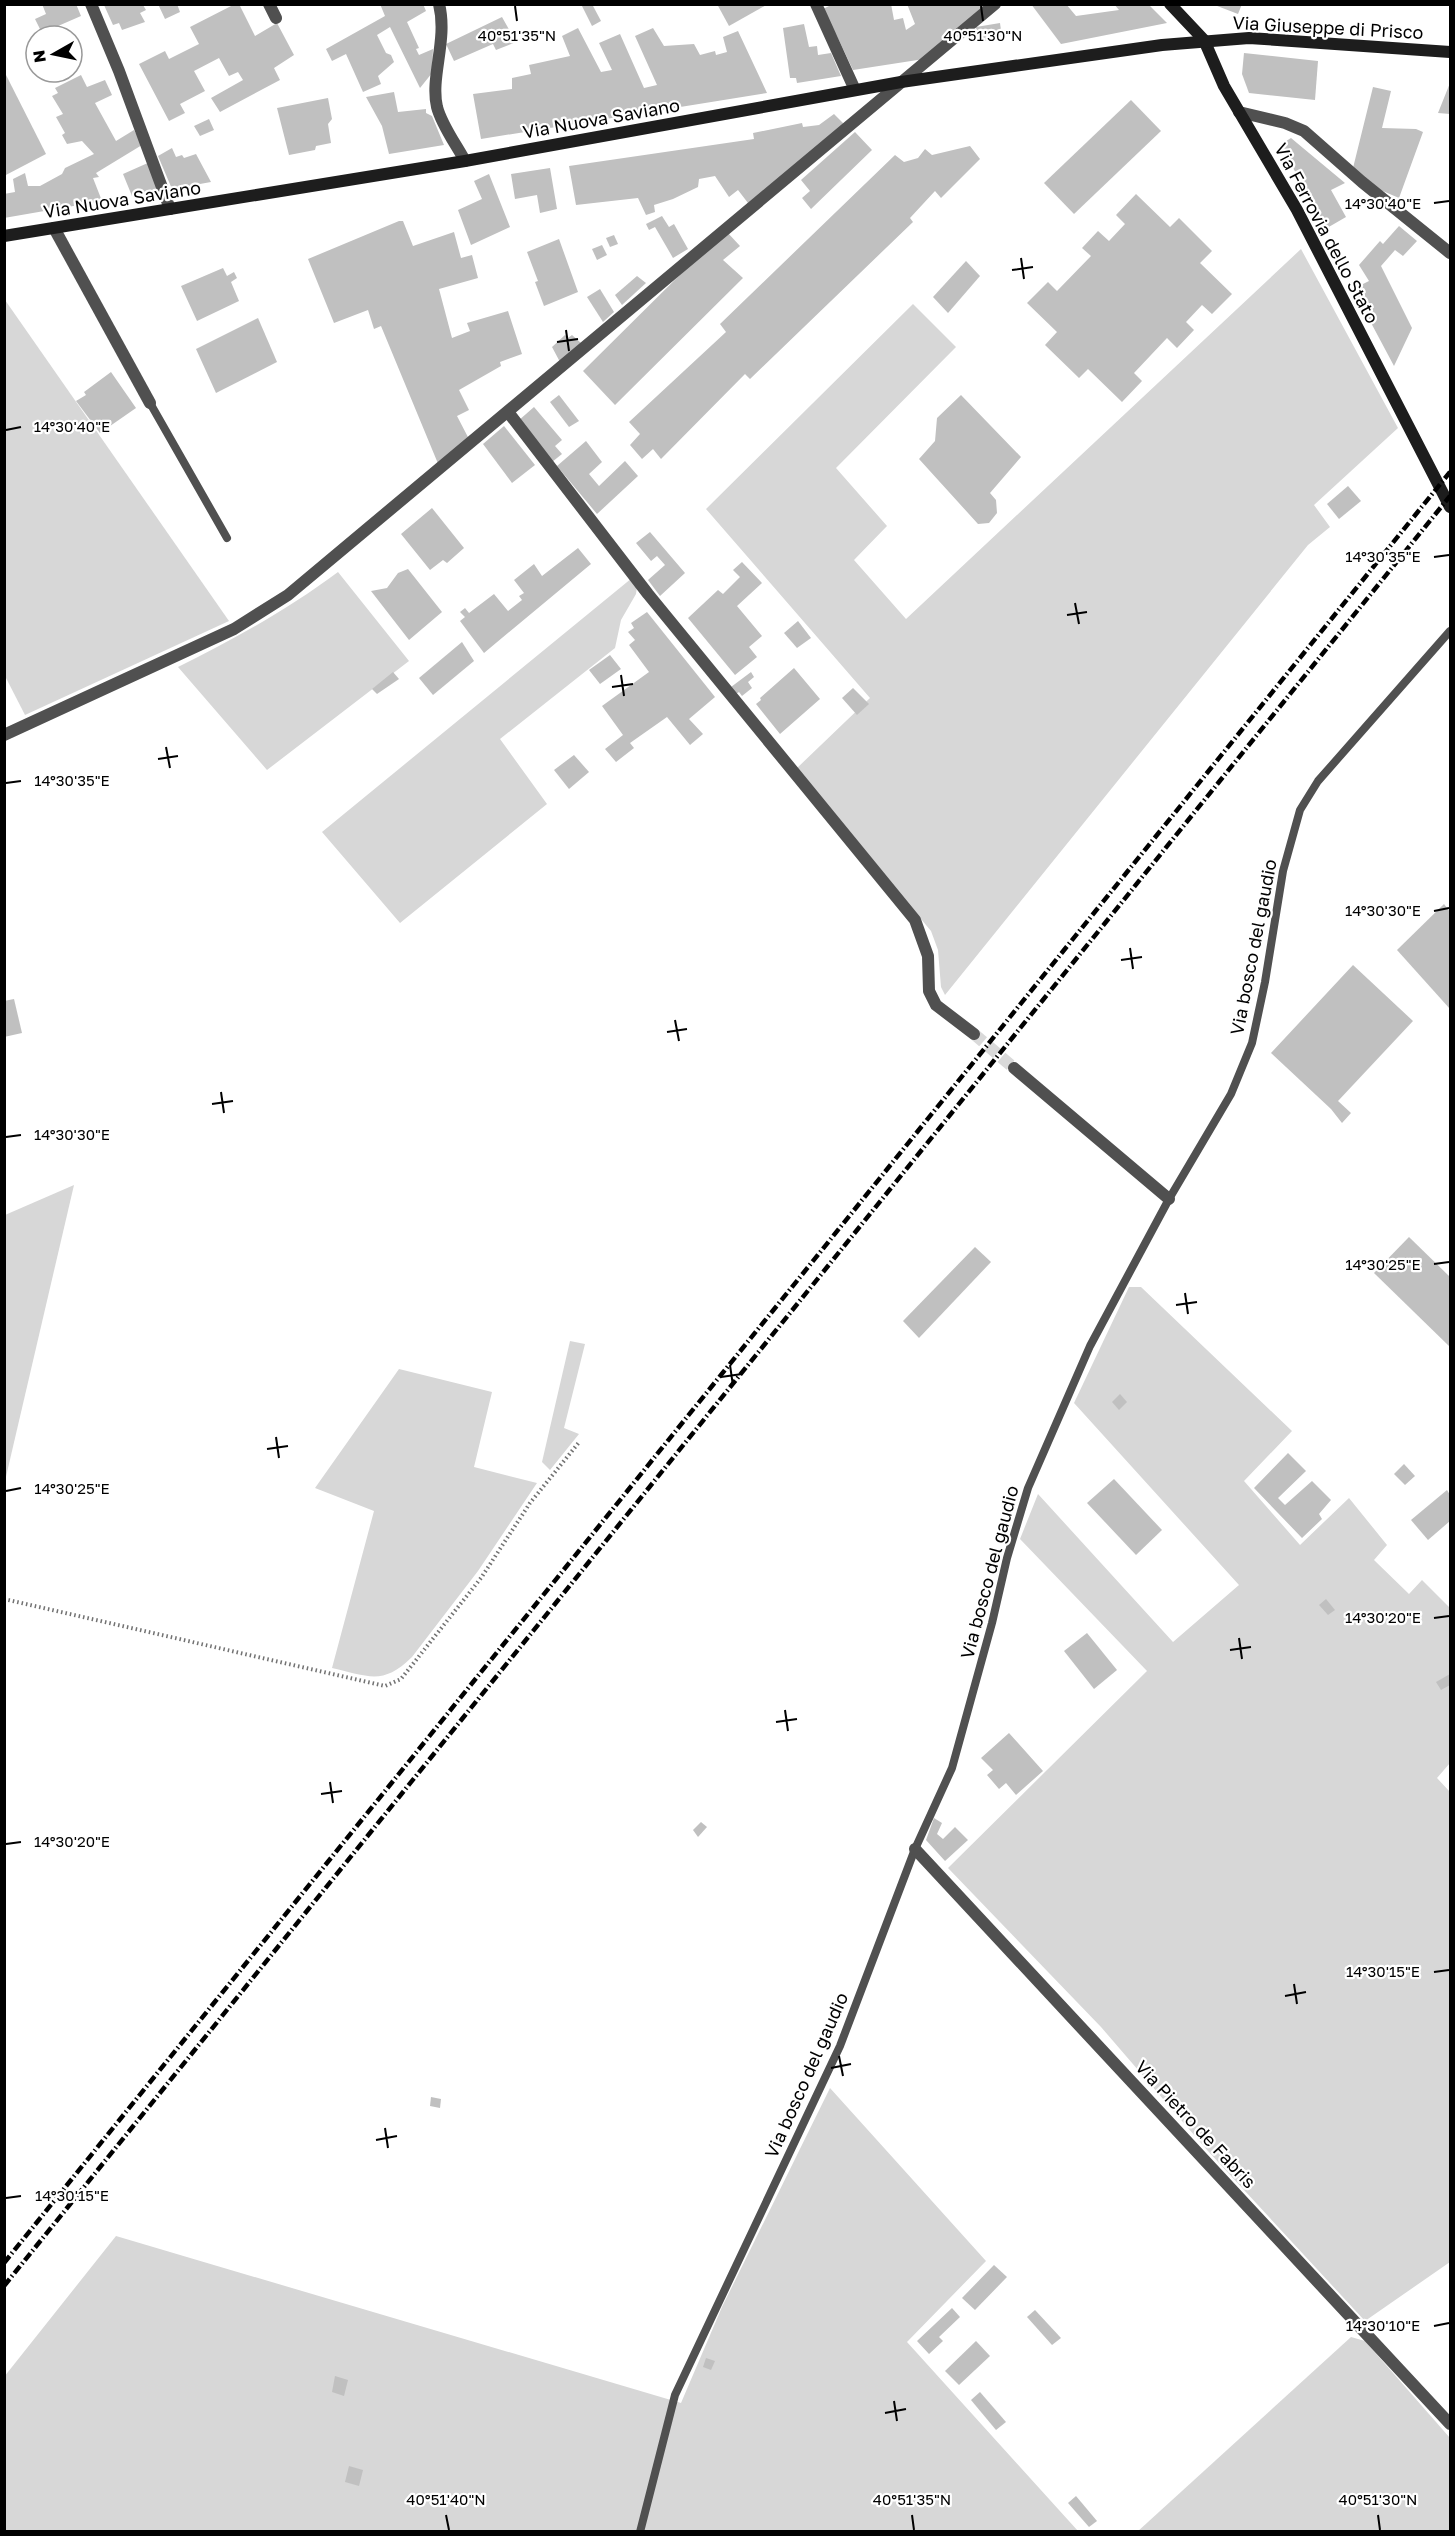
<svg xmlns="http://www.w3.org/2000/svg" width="1455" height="2536" font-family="'Golos Text',sans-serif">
  <rect width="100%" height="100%" fill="#fff"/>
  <g fill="#d7d7d7">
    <polygon points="1301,249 1398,428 1314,505 1330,527 1308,545 945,995 941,987 938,950 931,931 796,769 870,698 706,509 913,304 956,347 836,468 887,526 854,560 906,619"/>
    <polygon points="5,300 229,621 25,715 5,676"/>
    <path d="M338,572L409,661L267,770L178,667C234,639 287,610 338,572Z"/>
    <polygon points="632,578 637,587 636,594 621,620 615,648 500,739 547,804 400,923 322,832"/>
    <polygon points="74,1185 5,1481 5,1215"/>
    <polygon points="1129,1287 1141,1287 1292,1431 1244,1481 1300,1545 1349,1498 1387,1545 1374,1560 1409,1594 1422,1580 1450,1608 1450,1763 1437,1778 1450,1792 1450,2262 1365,2321 1207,2150 1101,2027 948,1868 1147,1671 1020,1539 1038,1494 1173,1642 1239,1585 1074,1403"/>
    <polygon points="570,1341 585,1344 564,1428 579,1434 550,1470 542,1462"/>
    <path d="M399,1369L492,1392L474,1467L537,1483L478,1571L412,1657C383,1686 368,1676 332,1668L374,1511L315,1488Z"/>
    <polygon points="830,2088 986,2261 907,2342 1078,2531 5,2531 4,2377 116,2236 681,2403 722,2307"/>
    <polygon points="1351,2337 1365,2341 1450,2438 1450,2531 1137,2532"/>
  </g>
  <g fill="#c0c0c0">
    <polygon points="42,4 76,4 81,16 42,33 35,19 46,14"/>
    <polygon points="158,4 177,4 180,12 165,19"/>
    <polygon points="235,4 239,4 255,36 277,23 294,55 274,68 280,80 220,112 211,98 243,80 238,72 229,76 219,58 194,71 205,91 180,104 185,113 169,121 139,64 165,51 169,59 199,44 190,27"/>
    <polygon points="380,4 423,4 426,11 407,22 419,48 416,49 419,55 433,49 432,73 420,88 390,27 377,35 386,53 391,55 394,62 378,76 381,84 363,92 346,54 332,61 326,49 385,16"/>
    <polygon points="581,4 592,4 601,21 592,26"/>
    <polygon points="717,4 768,4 729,26"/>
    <polygon points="833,4 891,4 894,20 903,18 906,30 915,24 907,4 989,4 924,59 853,70 837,36 821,10"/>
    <polygon points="1031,4 1066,4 1076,16 1119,10 1114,4 1148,4 1167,23 1061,44"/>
    <polygon points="1212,4 1242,4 1238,14"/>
    <polygon points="104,5 143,5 146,10 140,13 145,22 122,30 119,23 113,25"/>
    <polygon points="502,17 516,42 496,50 493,44 454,61 446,44"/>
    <polygon points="1000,23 1002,38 978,42 976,27"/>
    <polygon points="804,24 809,47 817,46 818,55 831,53 841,76 797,83 796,78 790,78 783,28"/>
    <polygon points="578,28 601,72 612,70 599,43 620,34 644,88 657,85 635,36 653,28 664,46 694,44 700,55 715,51 716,55 727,52 723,37 738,31 767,93 481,139 473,94 512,89 512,78 531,74 529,65 570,56 562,36"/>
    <polygon points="36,47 36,66 34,67 27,51"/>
    <polygon points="1244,53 1318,61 1315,100 1249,93 1242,74"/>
    <polygon points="4,71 46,154 4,176"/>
    <polygon points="81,75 87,87 105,80 112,95 95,103 116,141 134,130 142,145 96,173 99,177 93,178 102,201 4,218 4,194 15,192 13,179 25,173 28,186 40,186 62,174 65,168 94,154 82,141 67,144 62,135 65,133 56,117 63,114 52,96 58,93 55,88"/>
    <polygon points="1450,83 1450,114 1438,113"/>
    <polygon points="1373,87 1391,91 1382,128 1416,129 1423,132 1399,198 1378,189 1353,168"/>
    <polygon points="394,92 398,112 426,109 426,113 432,116 444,145 389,154 382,126 366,97"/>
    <polygon points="328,98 332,119 328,124 331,143 316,146 315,150 289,155 277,108"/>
    <polygon points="1131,100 1161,131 1074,214 1044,183"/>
    <polygon points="834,114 845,125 748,203 738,190 729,197 715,176 699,179 698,187 673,199 654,205 655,212 646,215 638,198 576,205 569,166 754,139 753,133 802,123 803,127 819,125"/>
    <polygon points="209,119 214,130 200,136 194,126"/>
    <polygon points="855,132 872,150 811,209 802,198 810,191 801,180"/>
    <polygon points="1291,138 1345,183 1331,190 1346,217 1327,228 1280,145"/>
    <polygon points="970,146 980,159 941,198 935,191 910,218 913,222 750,379 745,374 661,459 653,449 642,459 630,445 640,434 629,422 726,332 720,324 895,155 904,162 918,158 925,149 932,155"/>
    <polygon points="172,148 176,157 182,155 184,158 196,154 211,182 172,189 158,156"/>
    <polygon points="150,162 161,190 132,196 123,174"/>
    <polygon points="550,168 557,209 540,213 537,195 515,199 511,174"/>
    <polygon points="489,174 510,227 471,245 458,210 482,199 474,181"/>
    <polygon points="1136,194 1170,227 1179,218 1212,251 1200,263 1232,294 1212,314 1202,305 1186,322 1194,330 1177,348 1167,338 1134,373 1142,381 1122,402 1088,369 1079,378 1045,345 1057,332 1027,303 1048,282 1057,291 1091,256 1082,248 1098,231 1109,241 1125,224 1116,215"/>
    <polygon points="662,216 669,227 674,224 688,249 673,258 655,227 649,230 646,224"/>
    <polygon points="399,221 403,221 413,246 454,232 461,258 472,255 478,278 439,289 452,338 470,331 467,323 508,311 522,354 500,362 501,366 459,390 469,410 457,416 470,441 439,466 381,326 374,329 368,310 334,323 308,259"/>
    <polygon points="1399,226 1417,241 1403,256 1395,250 1381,266 1412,328 1394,366 1353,289 1369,281 1359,265 1380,241 1383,244"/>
    <polygon points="727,232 740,246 723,260 743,278 615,405 583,371 709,246"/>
    <polygon points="614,235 618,244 610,247 606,238"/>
    <polygon points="559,239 578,292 544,306 535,282 538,281 527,252"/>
    <polygon points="602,245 607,255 597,260 592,249"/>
    <polygon points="966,261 980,276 948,313 933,297"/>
    <polygon points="223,268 227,276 234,272 237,278 231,282 239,301 197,321 181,286"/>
    <polygon points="637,276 646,283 622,305 615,295"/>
    <polygon points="600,289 614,312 603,322 587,297"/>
    <polygon points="258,318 277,362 216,393 196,349"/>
    <polygon points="565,335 568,338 572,335 581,343 560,362 552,347"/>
    <polygon points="111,372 136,408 100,433 76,401 86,395 84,392"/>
    <polygon points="559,395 579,421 569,427 550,402"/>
    <polygon points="961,395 1021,457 990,493 996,500 997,513 989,523 978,524 919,459 935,441 937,418"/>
    <polygon points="534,407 562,440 555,446 562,454 552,462 518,421"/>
    <polygon points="504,426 535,465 512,483 483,444"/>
    <polygon points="586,441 602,462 589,474 599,486 625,461 638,476 597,514 557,466"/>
    <polygon points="1348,486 1361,501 1339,519 1327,504"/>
    <polygon points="432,508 464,548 447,563 443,560 430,570 401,534"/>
    <polygon points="650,532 685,573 660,596 648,580 665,565 657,556 651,561 636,543"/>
    <polygon points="578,548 591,564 484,653 460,621 465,617 460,612 465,608 469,613 494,594 508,611 522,600 519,596 524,593 514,580 534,564 542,576"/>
    <polygon points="742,562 762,583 737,606 762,636 749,647 757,657 735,675 688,618 718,590 723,594 740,577 733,570"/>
    <polygon points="408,569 442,612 409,640 371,591 387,588 398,573"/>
    <polygon points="647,612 715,697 689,719 703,734 690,745 667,717 630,743 634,748 616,762 605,749 623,735 602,706 649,672 629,645 635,640 628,632 634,628 631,623"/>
    <polygon points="798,621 811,638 797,648 784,633"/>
    <polygon points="462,642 474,661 433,695 419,678"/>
    <polygon points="610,655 621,669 600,684 589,670"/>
    <polygon points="794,668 820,699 780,734 756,704 761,700 760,698"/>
    <polygon points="393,672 399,679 377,694 372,689"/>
    <polygon points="751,672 754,677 748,682 752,688 742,696 739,692 736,694 731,687"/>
    <polygon points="853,688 869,704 857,715 842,698"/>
    <polygon points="574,755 589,772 569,789 554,770"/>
    <polygon points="1444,904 1450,912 1450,1009 1397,950"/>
    <polygon points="1353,965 1413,1021 1338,1101 1351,1113 1342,1123 1331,1109 1271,1053"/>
    <polygon points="14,999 22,1033 4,1037 4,1001"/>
    <polygon points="1409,1237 1450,1277 1450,1347 1374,1273"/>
    <polygon points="975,1247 991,1262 919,1338 903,1321"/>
    <polygon points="1120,1394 1127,1402 1119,1410 1112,1402"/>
    <polygon points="1288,1453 1306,1471 1278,1498 1285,1505 1312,1481 1331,1500 1319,1514 1322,1519 1302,1538 1254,1488"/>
    <polygon points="1404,1464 1415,1476 1405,1485 1394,1474"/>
    <polygon points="1114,1479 1162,1530 1136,1555 1087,1503"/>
    <polygon points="1447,1490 1450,1495 1450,1521 1428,1540 1411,1520"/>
    <polygon points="1326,1599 1335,1610 1328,1615 1319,1605"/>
    <polygon points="1087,1633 1117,1670 1094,1689 1064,1651"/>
    <polygon points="1450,1674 1450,1685 1441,1690 1436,1682"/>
    <polygon points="1009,1733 1043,1771 1016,1795 1006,1783 999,1789 987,1775 993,1770 981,1758"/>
    <polygon points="934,1818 942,1823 937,1834 943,1839 955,1827 968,1840 945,1861 926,1840"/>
    <polygon points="701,1822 707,1827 698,1837 693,1830"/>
    <polygon points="431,2097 441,2099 440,2108 430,2106"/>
    <polygon points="994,2265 1007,2277 975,2310 962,2298"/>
    <polygon points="952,2308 960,2317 939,2337 943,2341 929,2354 917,2341"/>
    <polygon points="1035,2310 1061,2338 1052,2345 1027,2317"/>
    <polygon points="976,2341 990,2356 959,2385 945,2371"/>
    <polygon points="706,2358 715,2361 711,2370 703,2367"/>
    <polygon points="335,2376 348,2380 344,2396 332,2392"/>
    <polygon points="980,2392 1006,2422 996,2430 971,2400"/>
    <polygon points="349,2466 363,2470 359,2486 345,2482"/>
    <polygon points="1076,2496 1097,2521 1089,2527 1068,2503"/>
  </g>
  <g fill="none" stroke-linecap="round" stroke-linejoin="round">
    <polyline stroke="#d9d9d9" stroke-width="12" stroke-dasharray="12 6" stroke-linecap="butt" points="974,1034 1014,1068"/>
    <polyline stroke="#727272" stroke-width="4" stroke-dasharray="1.5 3" stroke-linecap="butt" points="4,1599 385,1686 401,1679 481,1578 530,1503 580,1441"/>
    <g stroke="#505050" stroke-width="8">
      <polyline points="150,403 227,538"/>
      <polyline points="640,2532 675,2395 840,2046 915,1849 952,1768 992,1623 1007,1558 1028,1488 1090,1346 1169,1199 1231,1094 1252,1043 1265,982 1283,871 1300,810 1318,781 1450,631"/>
    </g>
    <g stroke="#505050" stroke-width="12">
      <polyline points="91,4 119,71 170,209"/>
      <polyline points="269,4 276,18"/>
      <path d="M439,4C448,40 430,77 437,107C442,126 456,144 465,161"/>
      <polyline points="816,4 855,90"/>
      <polyline points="1239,112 1285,123 1304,131 1362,182 1450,253"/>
      <polyline points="54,228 150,403"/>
      <polyline points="508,412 648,594 915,920 928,956 929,991 936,1005 974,1034"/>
      <polyline points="4,735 234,629 288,595 995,4"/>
      <polyline points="1014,1068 1169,1199"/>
      <polyline points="915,1849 1450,2424"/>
    </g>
    <g stroke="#1d1d1d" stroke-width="12">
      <polyline points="1170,4 1204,40 1224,86 1297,210 1450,507"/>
      <polyline points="4,236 465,161 901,82 1162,45 1249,38 1450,52"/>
    </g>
    <g stroke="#000" stroke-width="4.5" stroke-dasharray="9 3 1.5 3" stroke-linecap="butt">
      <polyline points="4,2263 1450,472"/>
      <polyline points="4,2286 1450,496"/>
    </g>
  </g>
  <path fill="none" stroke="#000" stroke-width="2" d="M515,6L517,21M981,6L983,21M1434,203L1449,201M1021,258L1024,279M1012,270L1033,267M566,330L569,351M557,342L578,339M6,430L21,427M1434,557L1449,555M1075,603L1079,624M1067,615L1087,612M621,675L624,696M612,687L633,684M166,747L170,768M158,759L178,756M6,783L21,781M1434,911L1449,908M1130,948L1133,969M1121,960L1142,957M675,1020L679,1041M667,1032L687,1029M221,1092L224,1113M212,1104L233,1101M6,1137L21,1135M1434,1264L1449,1262M1185,1293L1188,1314M1176,1305L1197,1302M730,1365L733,1386M721,1377L742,1374M276,1437L279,1458M267,1449L288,1446M6,1491L21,1488M1434,1618L1449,1616M1239,1638L1242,1659M1230,1650L1251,1647M785,1710L788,1731M776,1722L797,1719M330,1782L333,1803M321,1794L342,1791M6,1844L21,1842M1434,1972L1449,1970M1294,1984L1297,2004M1285,1996L1306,1992M839,2056L843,2076M831,2068L851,2064M385,2128L388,2148M376,2140L397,2136M6,2198L21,2196M1434,2326L1449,2323M894,2401L897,2421M885,2413L906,2409M446,2515L449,2530M912,2515L914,2530M1378,2515L1380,2530"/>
  <g text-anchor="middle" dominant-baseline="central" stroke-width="4.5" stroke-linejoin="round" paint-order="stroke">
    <g font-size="18" fill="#000" stroke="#fff">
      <text transform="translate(1328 27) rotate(3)">Via Giuseppe di Prisco</text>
      <text transform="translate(601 118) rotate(-10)">Via Nuova Saviano</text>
      <text transform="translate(122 199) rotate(-9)">Via Nuova Saviano</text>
      <text transform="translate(1327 233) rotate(62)">Via Ferrovia dello Stato</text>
      <text transform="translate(1253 947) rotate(-79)">Via bosco del gaudio</text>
      <text transform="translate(989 1572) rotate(-75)">Via bosco del gaudio</text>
      <text transform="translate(806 2075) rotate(-66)">Via bosco del gaudio</text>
      <text transform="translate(1196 2124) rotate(47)">Via Pietro de Fabris</text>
    </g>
  </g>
  <g font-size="15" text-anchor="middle" fill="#000" stroke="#fff" stroke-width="4.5" stroke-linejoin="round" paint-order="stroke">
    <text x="517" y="41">40°51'35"N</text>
    <text x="983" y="41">40°51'30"N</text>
    <text x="1383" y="209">14°30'40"E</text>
    <text x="72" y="432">14°30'40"E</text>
    <text x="1383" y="562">14°30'35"E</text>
    <text x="72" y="786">14°30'35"E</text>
    <text x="1383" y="916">14°30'30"E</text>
    <text x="72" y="1140">14°30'30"E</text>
    <text x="1383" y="1270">14°30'25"E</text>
    <text x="72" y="1494">14°30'25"E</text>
    <text x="1383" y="1623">14°30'20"E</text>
    <text x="72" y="1847">14°30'20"E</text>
    <text x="1383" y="1977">14°30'15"E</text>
    <text x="72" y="2201">14°30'15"E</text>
    <text x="1383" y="2331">14°30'10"E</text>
    <text x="446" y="2505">40°51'40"N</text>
    <text x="912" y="2505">40°51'35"N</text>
    <text x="1378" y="2505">40°51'30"N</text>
  </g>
  <rect width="1455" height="2536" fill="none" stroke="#000000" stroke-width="12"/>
  <g transform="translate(54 54) rotate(261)"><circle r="28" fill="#ffffff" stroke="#999999" stroke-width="1.5"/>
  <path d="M0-4.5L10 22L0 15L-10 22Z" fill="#000000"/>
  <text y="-9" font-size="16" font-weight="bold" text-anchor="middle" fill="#000000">N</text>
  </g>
</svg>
